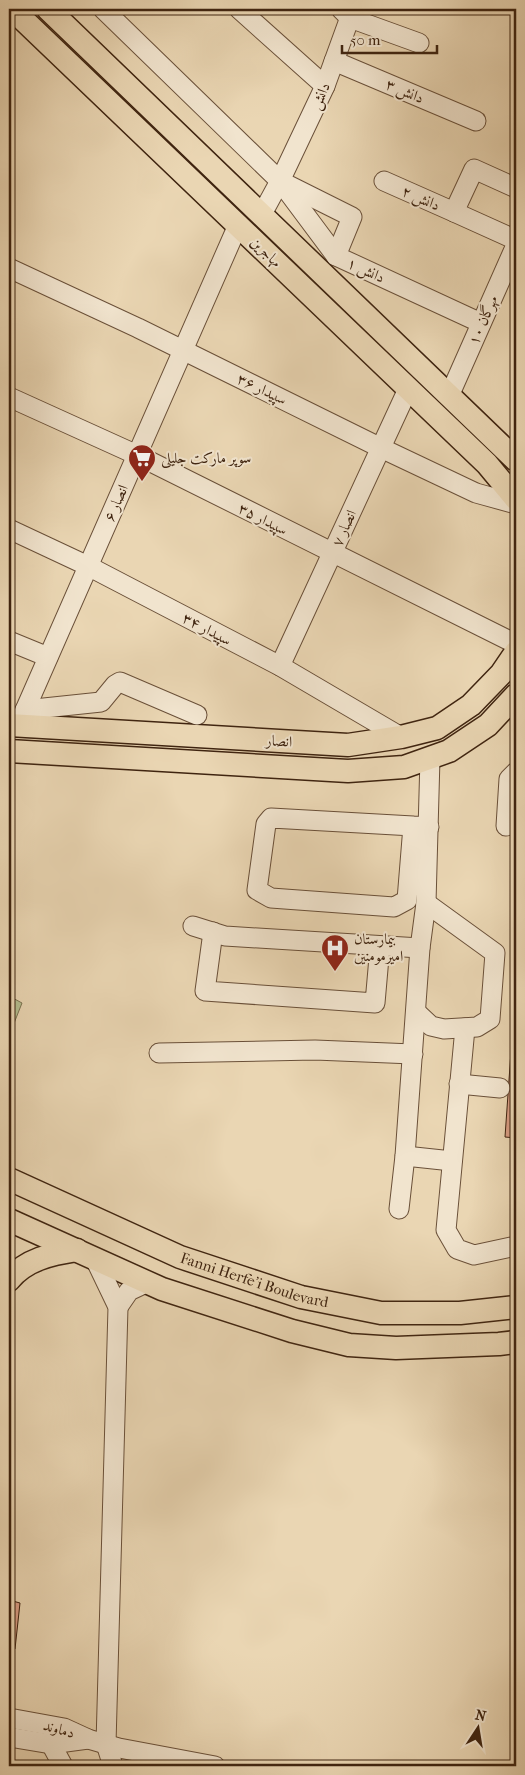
<svg xmlns="http://www.w3.org/2000/svg" width="525" height="1775" font-family="'IM FELL French Canon',Amiri,serif">
  <rect width="100%" height="100%" fill="#ead6b3"/>
  <filter id="stains"><feTurbulence type="fractalNoise" baseFrequency=".004" numOctaves="4"/><feColorMatrix values="0 0 0 0 .2 0 0 0 0 .09 0 0 0 0 .02 0 0 0 .5 -.17"/></filter>
  <radialGradient id="worn" r=".72"><stop offset=".6" stop-color="#630" stop-opacity="0"/><stop offset="1" stop-color="#630" stop-opacity=".3"/></radialGradient>
  <polygon fill="#b4be8f" stroke="#7a7150" points="9,996 22,1003 9,1036"/>
  <g fill="#d99e85" stroke="#3f2410">
    <polygon points="516,980 516,1138 505,1137"/>
    <polygon points="9,1600 20,1603 15,1649 9,1648"/>
  </g>
  <g fill="none" stroke-linecap="round" stroke-linejoin="round">
    <g stroke="#6a5039" stroke-width="21">
      <g id="minor">
        <polyline points="103,9 280,181 352,217 336,256"/>
        <polyline points="239,9 325,86"/>
        <polyline points="341,9 350,18 419,43"/>
        <polyline points="334,61 476,121"/>
        <polyline points="384,181 454,212 474,169 516,188"/>
        <polyline points="283,185 336,256 481,323"/>
        <polyline points="454,212 516,240"/>
        <polyline points="262,214 280,181 325,86 353,9"/>
        <polyline points="9,268 138,328 381,448 476,493 516,504"/>
        <polyline points="450,394 516,245"/>
        <polyline points="9,397 137,455 516,644"/>
        <polyline points="9,529 88,566 280,666 401,737"/>
        <polyline points="9,641 48,657"/>
        <polyline points="280,666 408,389"/>
        <polyline points="25,710 101,702 115,685 120,682 197,715"/>
        <polyline points="18,726 238,225"/>
        <polyline points="413,826 407,900 394,907 271,898 257,890 266,824 271,818 413,826 429,827"/>
        <polyline points="506,826 509,779 516,772"/>
        <polyline points="193,926 225,936 420,948"/>
        <polyline points="213,932 205,991 375,1003 380,946"/>
        <polyline points="416,1012 431,1026 444,1029 477,1027 490,1019 495,953 426,903"/>
        <polyline points="465,1028 446,1230 457,1249 474,1255 516,1246"/>
        <polyline points="159,1053 315,1050 413,1054"/>
        <polyline points="459,1084 500,1088"/>
        <polyline points="405,1156 452,1161"/>
        <polyline points="399,1209 405,1156 420,948 426,903 430,758"/>
        <polyline points="95,1259 118,1307 106,1744 113,1766"/>
        <polyline points="118,1307 129,1291 146,1283 155,1286"/>
        <polyline points="9,1718 64,1728 88,1739 119,1748 215,1766"/>
        <polyline points="9,1737 51,1744 88,1739"/>
        <polyline points="51,1744 63,1766"/>
      </g>
    </g>
    <g stroke="#3f2410" stroke-width="25">
      <g id="major">
        <polyline points="12,9 487,464 516,499"/>
        <polyline points="48,9 516,460"/>
        <polyline points="9,725 348,745 401,737 437,728 471,705 501,674 516,652"/>
        <polyline points="9,751 348,771 404,767 449,751 488,725 516,695"/>
        <path id="s1" d="M9,1179L180,1257L301,1297L381,1313H460L516,1307"/>
        <polyline points="9,1220 162,1289 292,1331 349,1345 396,1348 499,1344 516,1342"/>
        <path d="M9,1280C26,1259 52,1254 77,1250"/>
      </g>
    </g>
    <use href="#minor" stroke="#f1e4ce" stroke-width="19"/>
    <use href="#major" stroke="#ead6b3" stroke-width="22"/>
  </g>
  <defs>
    <g id="supermarket-pin" transform="scale(1.4375)"><path d="M0 17L-7.5 6A9.5 9.5 0 1 1 7.5 6Z" fill="#8f2418" stroke="#f1e4ce"/><path d="M-6-5.5h2.5l.6 2H6L4.5 2H-2.5L-4.4-4H-6ZM-1.5 3.2a1.3 1.3 0 1 0 .1 0ZM3 3.2a1.3 1.3 0 1 0 .1 0Z" fill="#fff"/></g>
    <g id="hospital-pin" transform="scale(1.4375)"><path d="M0 17L-7.5 6A9.5 9.5 0 1 1 7.5 6Z" fill="#8f2418" stroke="#f1e4ce"/><path d="M-5-5h3v3.5h4V-5h3V5h-3V1.5h-4V5h-3Z" fill="#fff"/></g>
  </defs>
  <g fill-rule="evenodd">
    <use href="#supermarket-pin" x="142" y="458"/>
    <use href="#hospital-pin" x="335" y="948"/>
  </g>
  <g text-anchor="middle" dominant-baseline="central" stroke-width="4" stroke-linejoin="round" paint-order="stroke">
    <g font-size="15" fill="#3f2410" stroke="#f1e4ce">
      <text transform="translate(405 91) rotate(23)">دانش ۳</text>
      <text transform="translate(320 96) rotate(-66)">دانش</text>
      <text transform="translate(421 198) rotate(24)">دانش ۲</text>
      <text transform="translate(266 252) rotate(44)">مهاجرین</text>
      <text transform="translate(366 270) rotate(25)">دانش ۱</text>
      <text transform="translate(483 320) rotate(-66)">مهرگان ۱۰</text>
      <text transform="translate(262 389) rotate(26)">سپیدار ۳۶</text>
      <text transform="translate(116 503) rotate(-66)">انصار ۶</text>
      <text transform="translate(263 519) rotate(27)">سپیدار ۳۵</text>
      <text transform="translate(344 528) rotate(-65)">انصار ۷</text>
      <text transform="translate(207 629) rotate(28)">سپیدار ۳۴</text>
      <text transform="translate(279 741) rotate(3)">انصار</text>
      <text stroke="none"><textPath href="#s1" startOffset="266">Fanni Herfe'i Boulevard</textPath></text>
      <text transform="translate(59 1729) rotate(16)">دماوند</text>
    </g>
    <g font-size="15" fill="#3f2410" stroke="#f1e4ce" text-anchor="start">
      <text x="161" y="458">سوپر مارکت جلیلی</text>
      <text x="354" y="939">بیمارستان<tspan x="354" dy="17">امیرمومنین</tspan></text>
    </g>
  </g>
  <rect width="525" height="1775" fill="none" stroke="#ead6b3" stroke-width="30"/>
  <rect x="10" y="10" width="505" height="1755" fill="none" stroke="#3f2410" stroke-width="2.5"/>
  <rect x="15" y="15" width="495" height="1745" fill="none" stroke="#3f2410"/>
  <g transform="translate(478 1728) rotate(12)" stroke="#f1e4ce" stroke-width="4" paint-order="stroke">
  <path d="M0-4L9 19L0 12L-9 19Z" fill="#3f2410"/>
  <text y="-8" font-size="14" font-weight="bold" text-anchor="middle" fill="#3f2410">N</text>
  </g>
  <path d="M342 45v8h95v-8" fill="none" stroke="#3f2410" stroke-width="2.5"/>
  <text x="350" y="45" font-size="15" fill="#3f2410" stroke="#f1e4ce" stroke-width="4" paint-order="stroke">50 m</text>
  <rect width="100%" height="100%" filter="url(#stains)"/>
  <rect width="100%" height="100%" fill="url(#worn)"/>
</svg>
